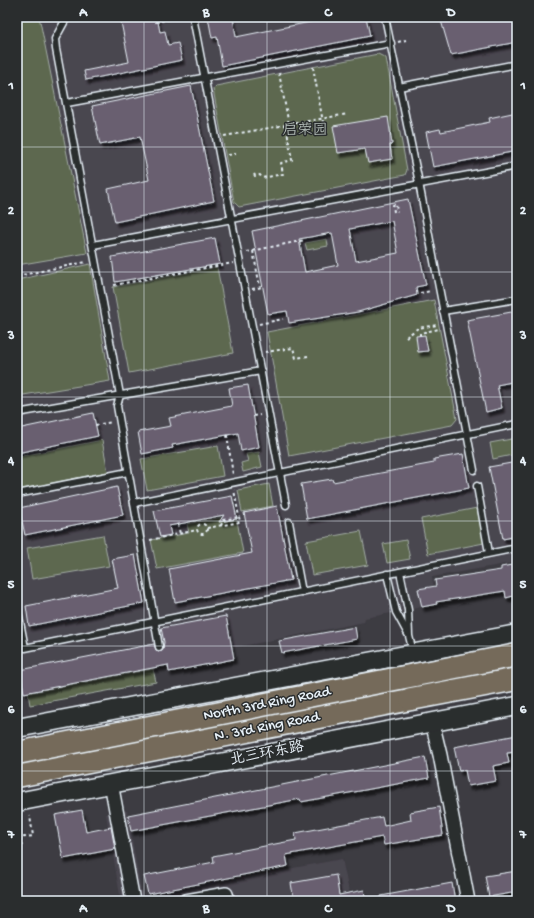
<svg xmlns="http://www.w3.org/2000/svg" width="534" height="918" font-family="'Gochi Hand','LXGW WenKai TC',sans-serif">
  <defs>
    <filter id="shadow"><feDropShadow dx="2.5" dy="4.5" stdDeviation="1" flood-color="#0009"/></filter>
  </defs>
  <rect width="100%" height="100%" fill="#3d3c42"/>
  <filter id="ink" filterUnits="userSpaceOnUse"><feTurbulence type="fractalNoise" baseFrequency=".025" numOctaves="2"/><feDisplacementMap in="SourceGraphic" scale="8" xChannelSelector="R" yChannelSelector="G"/><feConvolveMatrix kernelMatrix="1 2 1 2 8 2 1 2 1" color-interpolation-filters="sRGB"/></filter>
  <g filter="url(#ink)">
    <g fill="#4a4650">
      <polygon points="17,17 517,17 517,562 432,577 437,604 365,618 364,622 232,648 226,616 162,628 168,665 24,693 17,688"/>
      <polygon points="127,811 142,896 342,859 351,901 121,901 106,814"/>
    </g>
    <g fill="#5d6850" stroke="#a2aca4">
      <polygon points="17,17 38,17 40,21 87,253 17,265"/>
      <polygon points="378,54 386,58 407,170 405,175 239,207 234,202 213,89 216,86"/>
      <polygon points="327,239 328,246 307,250 305,243"/>
      <polygon points="90,264 110,381 17,396 17,280"/>
      <polygon points="217,267 233,353 129,373 113,287"/>
      <polygon points="434,300 457,419 452,425 289,456 267,332"/>
      <polygon points="517,438 517,454 493,459 490,443"/>
      <polygon points="102,440 108,472 17,490 17,457"/>
      <polygon points="218,446 223,476 147,490 141,459"/>
      <polygon points="259,452 262,467 243,472 241,463 248,461 246,454"/>
      <polygon points="269,484 273,506 242,512 238,490"/>
      <polygon points="477,508 484,543 428,554 421,519"/>
      <polygon points="236,515 243,553 157,569 151,540 189,533 187,524"/>
      <polygon points="361,531 368,565 312,575 306,541"/>
      <polygon points="103,535 109,566 32,579 27,548"/>
      <polygon points="406,540 410,559 387,563 383,544"/>
      <polygon points="153,669 156,682 30,705 28,693"/>
    </g>
    <g fill="#695f6f" stroke="#e8f1f8" fill-rule="evenodd" filter="url(#shadow)">
      <polygon points="120,17 157,17 160,32 165,31 168,45 178,43 182,60 86,80 84,71 129,62"/>
      <polygon points="208,17 233,17 236,37 335,17 366,17 370,36 222,66 217,37 212,38"/>
      <polygon points="440,17 517,17 517,42 451,55"/>
      <polygon points="191,86 214,201 115,222 108,189 149,180 140,137 100,145 92,106"/>
      <polygon points="517,112 517,151 433,167 426,132 440,129 441,132 490,122 489,118"/>
      <polygon points="388,117 392,144 390,145 392,159 368,163 365,149 338,153 333,126"/>
      <path d="M408,199L426,285L416,287L417,295L358,312L289,323L287,311L268,314L252,231ZM392,221L398,253L356,261L350,229ZM332,233L338,265L305,272L299,239Z"/>
      <polygon points="215,238 220,264 115,282 112,257"/>
      <polygon points="517,311 517,381 497,385 502,408 486,412 467,320"/>
      <polygon points="425,335 428,351 418,352 416,336"/>
      <polygon points="248,385 259,447 241,451 238,433 172,445 173,448 142,454 138,432 171,426 169,418 232,406 229,388"/>
      <polygon points="93,413 98,436 17,453 17,429"/>
      <polygon points="463,454 469,488 307,519 301,484 332,479 333,482 434,463 434,459"/>
      <polygon points="517,462 517,536 503,539 489,467"/>
      <polygon points="117,487 123,515 25,535 19,508"/>
      <polygon points="232,496 237,519 219,522 224,515 169,526 171,535 160,537 154,511"/>
      <polygon points="277,506 291,580 175,602 169,569 252,553 244,513"/>
      <polygon points="135,555 144,603 29,626 26,606 118,588 112,559"/>
      <polygon points="517,564 517,595 506,598 505,591 436,602 437,604 422,607 418,589 436,586 435,580 501,570 501,567"/>
      <polygon points="226,616 234,659 169,672 168,665 24,693 20,670 154,644 156,650 160,651 163,649 164,642 161,628"/>
      <polygon points="355,627 357,639 282,653 279,641"/>
      <polygon points="517,735 517,752 507,753 509,763 493,766 496,781 468,786 465,770 459,771 454,747"/>
      <polygon points="425,757 429,778 301,802 300,799 131,831 128,815"/>
      <polygon points="439,807 443,835 384,845 382,837 286,855 288,866 148,894 144,876 214,862 213,856 296,840 295,833 382,817 384,826 411,820 410,812"/>
      <polygon points="82,810 86,832 111,827 115,849 63,859 55,815"/>
      <polygon points="517,871 517,892 489,897 485,876"/>
      <polygon points="336,875 339,895 364,890 366,901 294,901 291,883"/>
      <polygon points="452,883 455,901 381,901 381,896"/>
    </g>
    <g fill="none" stroke-linecap="round" stroke-linejoin="round">
      <g stroke="#e8f1f8" stroke-width="9">
        <g id="lane">
          <polyline points="67,17 55,39 56,49 120,395 117,406 159,647"/>
          <polyline points="193,17 286,505"/>
          <polyline points="385,17 419,183 474,470"/>
          <polyline points="399,87 517,64"/>
          <polyline points="67,103 391,43"/>
          <polyline points="93,245 517,166"/>
          <polyline points="443,311 517,299"/>
          <polyline points="17,413 261,371"/>
          <polyline points="477,486 489,553"/>
          <polyline points="17,494 128,472"/>
          <polyline points="134,503 517,424"/>
          <polyline points="289,522 302,592"/>
          <polyline points="400,572 408,610 409,636 413,652"/>
          <polyline points="387,574 396,612 408,634"/>
          <polyline points="17,606 25,648 517,548"/>
        </g>
      </g>
      <g stroke="#e8f1f8" stroke-width="16">
        <g id="street">
          <polyline points="432,722 440,755 468,901"/>
          <polyline points="111,783 133,901"/>
          <polyline points="186,901 226,894 228,901"/>
        </g>
      </g>
      <g stroke="#e8f1f8" stroke-width="21">
        <g id="secondary">
          <polyline points="17,728 517,634"/>
          <polyline points="17,802 517,706"/>
        </g>
      </g>
      <g stroke="#e8f1f8" stroke-width="25">
        <polyline id="highway" points="17,776 411,699"/>
      </g>
      <g stroke="#e8f1f8" stroke-width="2" stroke-dasharray="3 3" stroke-linecap="butt">
        <polyline points="155,22 180,17"/>
        <polyline points="398,42 406,40"/>
        <polyline points="313,67 324,128"/>
        <polyline points="279,73 289,125"/>
        <polyline points="224,136 348,114"/>
        <polyline points="228,155 236,154"/>
        <polyline points="254,174 255,176 260,175 262,178 283,174 281,163 292,160 286,125"/>
        <polyline points="394,212 393,205 396,204 397,212"/>
        <polyline points="253,251 260,287"/>
        <polyline points="247,252 305,240"/>
        <polyline points="17,276 86,262"/>
        <polyline points="114,285 233,263"/>
        <polyline points="252,289 263,287"/>
        <polyline points="420,293 431,291"/>
        <polyline points="259,324 283,319"/>
        <polyline points="420,336 420,333 439,329"/>
        <polyline points="406,337 418,328 437,325"/>
        <polyline points="265,352 293,348 296,358 308,356"/>
        <polyline points="253,416 260,415"/>
        <polyline points="95,425 112,422"/>
        <polyline points="227,435 233,475"/>
        <circle cx="202" cy="529" r="5"/>
        <polyline points="178,524 180,534"/>
        <polyline points="221,526 223,520 239,517"/>
        <polyline points="207,528 240,522 234,490"/>
        <polyline points="150,540 197,530"/>
        <polyline points="17,838 33,836 30,816"/>
        <polyline points="17,848 22,847 20,837"/>
      </g>
      <use href="#lane" stroke="#2a2d2e" stroke-width="6"/>
      <use href="#street" stroke="#2a2d2e" stroke-width="13"/>
      <use href="#secondary" stroke="#2a2d2e" stroke-width="18"/>
      <use href="#highway" stroke="#746a5a" stroke-width="22"/>
      <g stroke="#e8f1f8" stroke-width="25" stroke-linecap="butt">
        <g id="highway-bridge">
          <polyline points="411,699 517,679"/>
          <polyline points="17,753 517,655"/>
        </g>
      </g>
      <use href="#highway-bridge" stroke="#746a5a" stroke-width="22"/>
    </g>
  </g>
  <path fill="none" stroke="#e8f1f8" stroke-width="1" stroke-opacity="0.55" d="M144,17V901M267,17V901M390,17V901M17,147H517M17,272H517M17,397H517M17,521H517M17,646H517M17,771H517"/>
  <g text-anchor="middle" dominant-baseline="central" stroke-width="3" stroke-linejoin="round" paint-order="stroke">
    <g font-size="15" fill="#b0bab5" stroke="#2a2d2e">
      <text x="305" y="131">启荣园</text>
    </g>
    <g font-size="15" fill="#e8f1f8" stroke="#2a2d2e">
      <text transform="translate(267 704) rotate(-11)">North 3rd Ring Road</text>
      <text transform="translate(267 727) rotate(-11)">N. 3rd Ring Road</text>
      <text transform="translate(267 754) rotate(-11)">北三环东路</text>
    </g>
  </g>
  <rect width="534" height="918" fill="none" stroke="#2a2d2e" stroke-width="44"/>
  <rect x="22" y="22" width="490" height="874" fill="none" stroke="#e8f1f8" stroke-width="1.5"/>
  <g font-size="13" text-anchor="middle" font-weight="bold" fill="#e8f1f8">
    <text x="83" y="16">A</text>
    <text x="206" y="16">B</text>
    <text x="328" y="16">C</text>
    <text x="451" y="16">D</text>
    <text x="11" y="89">1</text>
    <text x="523" y="89">1</text>
    <text x="11" y="214">2</text>
    <text x="523" y="214">2</text>
    <text x="11" y="339">3</text>
    <text x="523" y="339">3</text>
    <text x="11" y="464">4</text>
    <text x="523" y="464">4</text>
    <text x="11" y="588">5</text>
    <text x="523" y="588">5</text>
    <text x="11" y="713">6</text>
    <text x="523" y="713">6</text>
    <text x="11" y="838">7</text>
    <text x="523" y="838">7</text>
    <text x="83" y="912">A</text>
    <text x="206" y="912">B</text>
    <text x="328" y="912">C</text>
    <text x="451" y="912">D</text>
  </g>
</svg>
